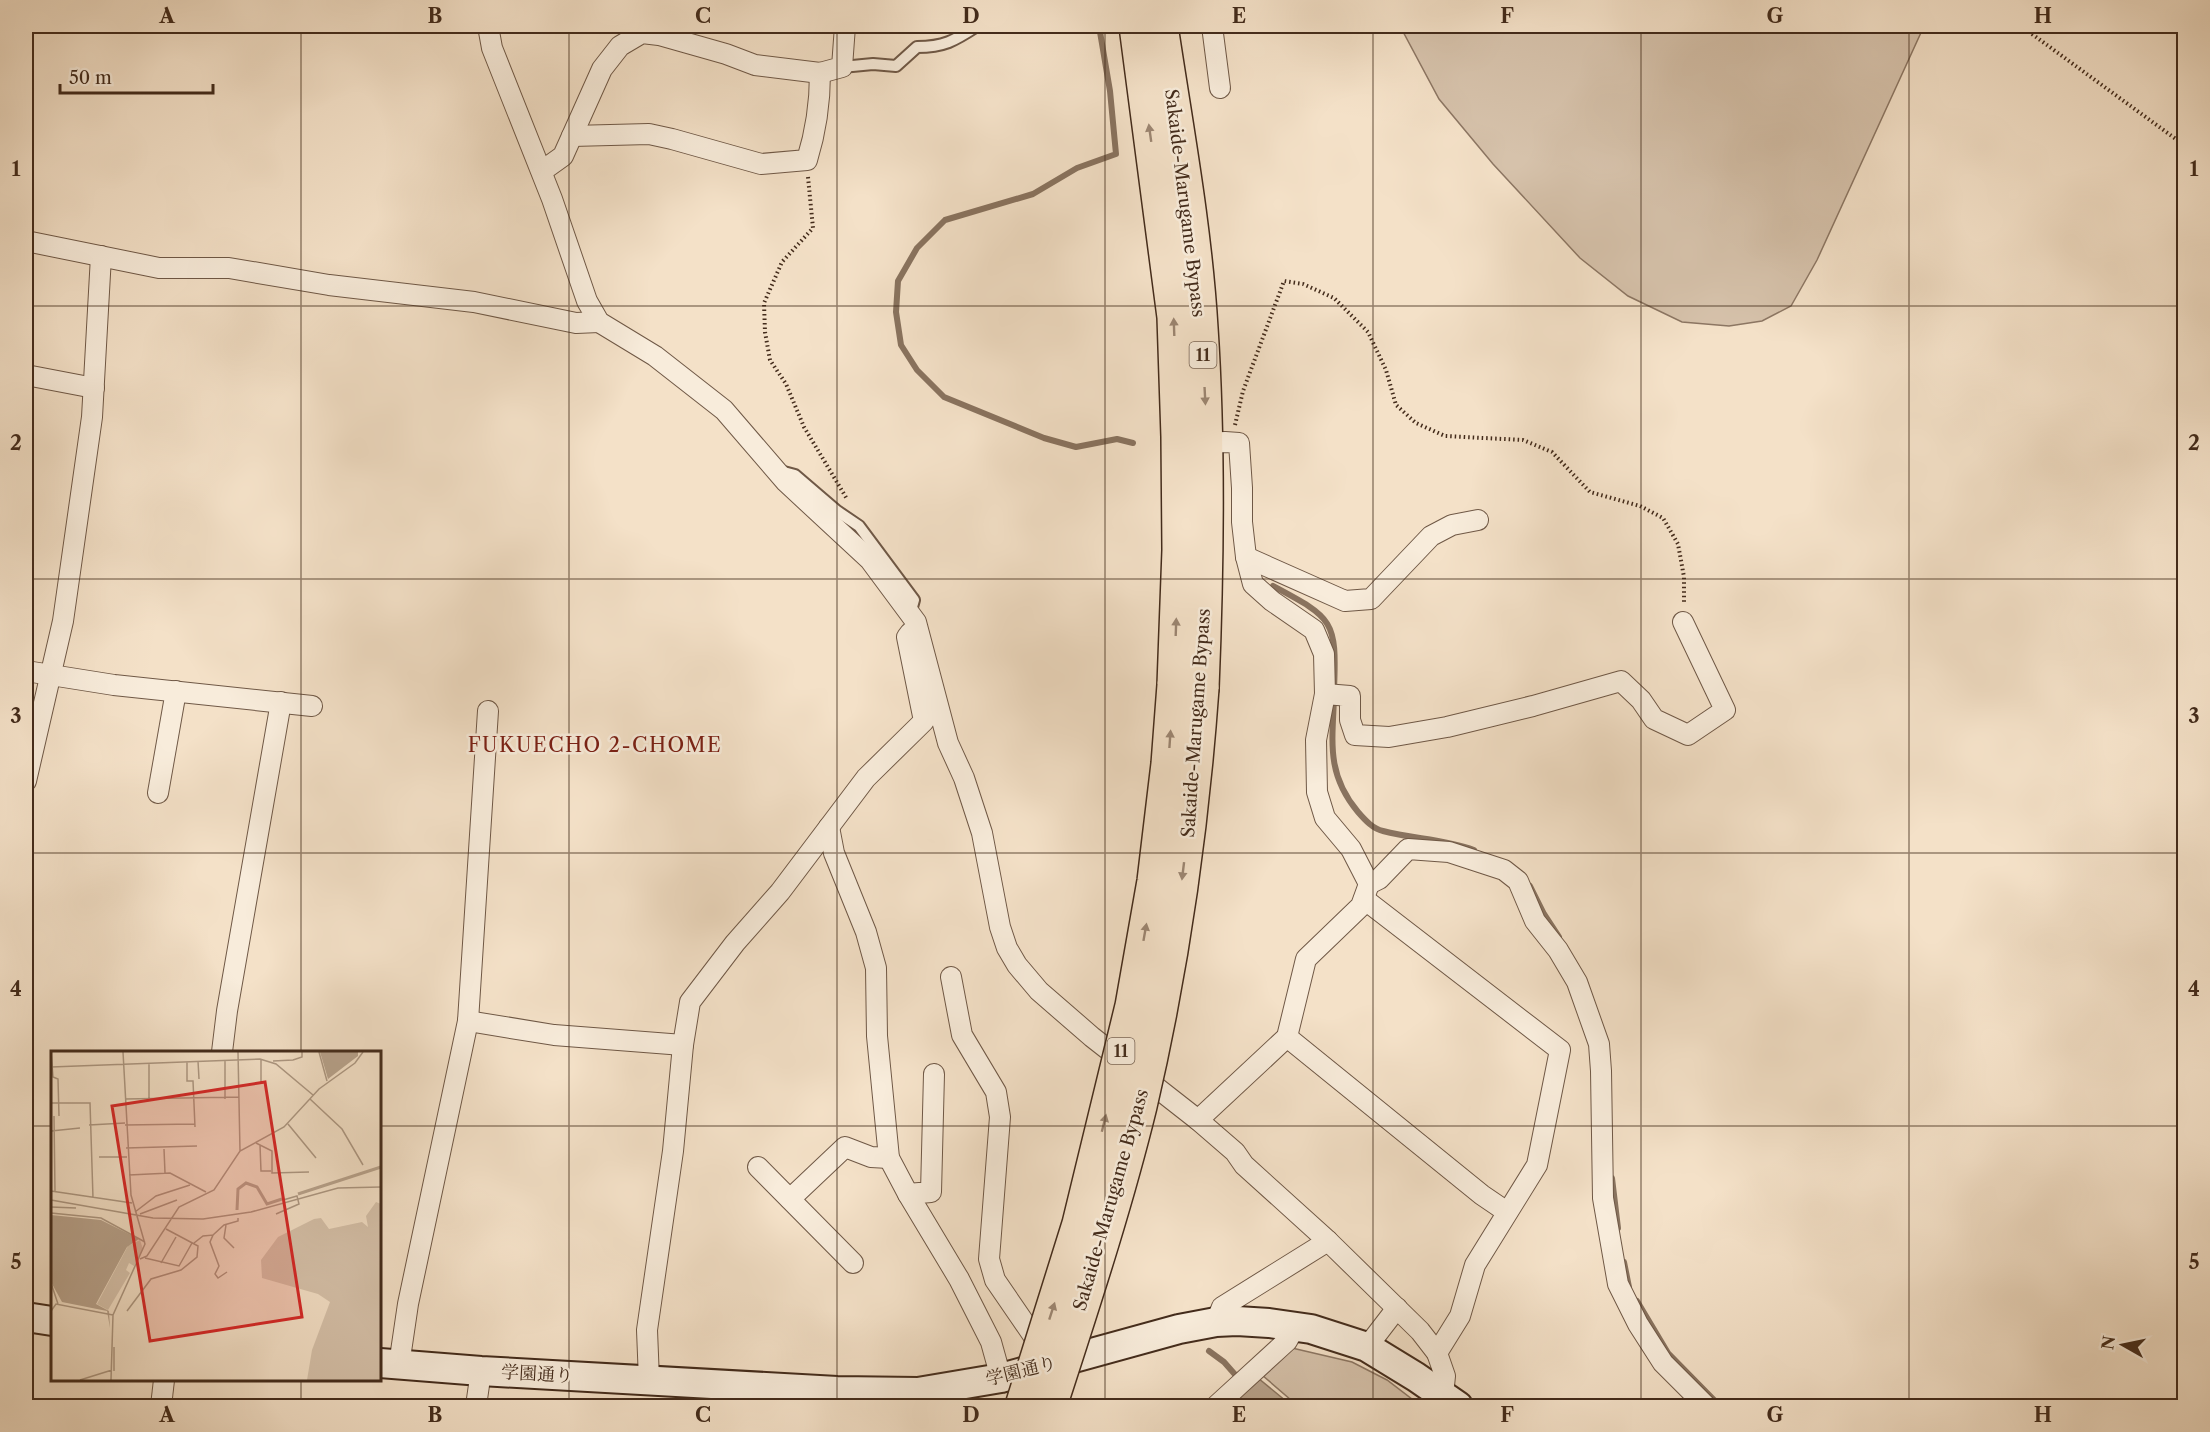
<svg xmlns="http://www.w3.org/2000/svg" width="2210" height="1432" font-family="'Libre Caslon Text','Noto Serif JP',serif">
  <rect width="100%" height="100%" fill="#f4e1c8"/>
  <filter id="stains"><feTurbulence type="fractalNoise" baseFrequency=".00333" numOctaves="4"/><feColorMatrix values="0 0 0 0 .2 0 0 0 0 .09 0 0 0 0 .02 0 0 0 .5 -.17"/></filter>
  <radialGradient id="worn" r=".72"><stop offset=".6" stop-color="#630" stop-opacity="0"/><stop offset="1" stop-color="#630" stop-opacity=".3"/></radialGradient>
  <g fill="#d6c2ab" stroke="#8c7663" stroke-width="1.5">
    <polygon points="1400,26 1924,26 1817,260 1791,306 1762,321 1729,326 1682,322 1628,296 1580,258 1493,164 1439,99"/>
    <polygon points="1292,1348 1352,1362 1387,1380 1421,1406 1298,1406 1262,1375"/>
  </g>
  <polygon fill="#b8a38d" stroke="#89735f" stroke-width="1.5" points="1258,1378 1292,1406 1247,1406 1239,1396"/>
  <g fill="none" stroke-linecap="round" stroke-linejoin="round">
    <g stroke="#89735f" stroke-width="6">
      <polyline points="1099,26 1110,91 1116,154 1077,168 1033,194 945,220 917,248 898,281 896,312 901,345 917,370 944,397 1044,438 1076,447 1117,439 1133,443"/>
      <path d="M1273,586C1333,618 1337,620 1334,689"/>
      <path d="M1334,699C1332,744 1327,775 1358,812C1365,820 1373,829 1383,831C1413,839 1444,839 1474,850"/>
      <polyline points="1530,886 1544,914 1559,937"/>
      <polyline points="1612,1178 1618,1228"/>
      <polyline points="1624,1262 1629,1287"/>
      <polyline points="1637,1301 1668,1353 1720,1406"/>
      <polyline points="1209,1351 1224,1362 1239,1379"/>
    </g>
    <g stroke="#6f5846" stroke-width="14">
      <g id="lane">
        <path d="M842,67L873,64L896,66L917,47C944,47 954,41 977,26"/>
        <polyline points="780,471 795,475 837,511 859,526 914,600 910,614"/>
      </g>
    </g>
    <g stroke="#6f5846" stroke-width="22">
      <g id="street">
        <polyline points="488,26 492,48 552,199 587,301 599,322 655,356 724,410 786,482 870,560 916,622 948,743 964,778 982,833 1000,927 1007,948 1017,965 1039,991 1092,1037 1198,1120 1235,1152 1244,1165 1328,1241 1420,1331 1437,1353 1445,1376 1443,1395"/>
        <polyline points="1212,26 1220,88"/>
        <path d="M572,136L649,134L672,139L761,164L807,160C816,131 820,103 820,73"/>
        <polyline points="542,171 563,156 602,69 620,46 642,33 659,35 726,54 755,65 820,73 842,67 845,26"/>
        <polyline points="26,241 159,268 229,268 329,285 474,302 576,323 599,322"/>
        <polyline points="26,375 94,388"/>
        <polyline points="1207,443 1225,442 1239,443 1242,488 1242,522 1246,557 1253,584 1272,601 1314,630 1324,654 1325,694"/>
        <polyline points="1246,557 1345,601 1371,599 1431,536 1452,525 1478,520"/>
        <polyline points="26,671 114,685 312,706"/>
        <polyline points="26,781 63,621 92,417 101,256"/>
        <polyline points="158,793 176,691"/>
        <polyline points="829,827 834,853 866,932 876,968 877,1036 889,1158 908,1194 959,1279 991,1342 1001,1378"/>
        <polyline points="1369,884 1379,879 1408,849 1449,852 1504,870 1518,881 1535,921 1558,950 1577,982 1599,1044 1601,1071 1603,1198 1618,1284 1638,1324 1663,1363 1706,1406"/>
        <polyline points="1364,899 1560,1050 1537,1165 1475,1265 1460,1316 1437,1353"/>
        <polyline points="951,977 962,1035 996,1092 1000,1117 989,1259 995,1280 1043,1350"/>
        <polyline points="468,1021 554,1035 683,1045"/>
        <polyline points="1287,1037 1482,1195 1507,1212"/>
        <polyline points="222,1052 227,1011 281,702"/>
        <polyline points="1198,1120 1287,1037 1306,959 1361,906 1369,884 1351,849 1325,818 1317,792 1316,740 1325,694 1350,696 1350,720 1355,735 1389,737 1447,727 1533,706 1621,681 1641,700 1654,719 1688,735 1725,710 1683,622"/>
        <polyline points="758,1167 853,1263"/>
        <polyline points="908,1194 931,1192 934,1074"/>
        <polyline points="790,1199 845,1147 871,1157 889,1158"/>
        <polyline points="1216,1322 1222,1307 1328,1241"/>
        <polyline points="1367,1347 1397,1308"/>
        <polyline points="399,1365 408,1304 468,1021 488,711"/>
        <polyline points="649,1380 647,1330 673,1151 683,1045 690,1002 735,943 780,892 866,778 924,721 907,637 910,633"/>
        <polyline points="161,1406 164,1380"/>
        <polyline points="476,1406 481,1371"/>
        <polyline points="1216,1406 1287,1341 1295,1327"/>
      </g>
    </g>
    <g stroke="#432b1b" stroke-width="32">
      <g id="secondary">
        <polyline points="26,1317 52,1321"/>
        <polyline points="380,1363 481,1371 837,1391 918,1392 1001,1378 1179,1329 1216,1322 1237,1321 1269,1323 1311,1329 1367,1347 1416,1377 1458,1406"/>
      </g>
    </g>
    <g stroke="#432b1b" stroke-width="36">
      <g id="highway">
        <polyline points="1136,26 1174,317 1178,437 1179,550 1174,685"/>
        <path d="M1161,26C1176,126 1195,227 1201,328C1209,448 1207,568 1202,688"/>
      </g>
    </g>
    <g stroke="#432b1b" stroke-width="4" stroke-dasharray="1.5 3" stroke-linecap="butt">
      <polyline points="2021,26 2184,145"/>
      <polyline points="808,177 813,228 782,262 764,303 765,332 770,360 786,384 804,427 847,499"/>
      <polyline points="1235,425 1243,391 1284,281 1303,284 1334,298 1368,332 1386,370 1396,405 1416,423 1445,436 1523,440 1552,452 1590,492 1640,506 1663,518 1678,544 1684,577 1684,604"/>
    </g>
    <use href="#lane" stroke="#f8ecdb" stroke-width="10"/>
    <use href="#street" stroke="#f8ecdb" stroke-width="20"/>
    <use href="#secondary" stroke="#f8ecdb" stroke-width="28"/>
    <use href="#highway" stroke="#f4e1c8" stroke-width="33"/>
    <g stroke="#432b1b" stroke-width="36" stroke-linecap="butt">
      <g id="highway-bridge">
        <polyline points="1022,1406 1079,1224 1132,1006 1154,881 1168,764 1174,685"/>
        <path d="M1050,1406C1082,1307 1115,1208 1140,1106C1172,969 1192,828 1202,688"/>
      </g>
    </g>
    <use href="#highway-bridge" stroke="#f4e1c8" stroke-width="33"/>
  </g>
  <defs><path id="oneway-solid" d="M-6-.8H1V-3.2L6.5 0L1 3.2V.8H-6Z" transform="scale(1.5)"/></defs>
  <g fill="#9c8672">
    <use href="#oneway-solid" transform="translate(1150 133) rotate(-98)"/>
    <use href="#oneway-solid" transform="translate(1174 327) rotate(-92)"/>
    <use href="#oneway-solid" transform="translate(1205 396) rotate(87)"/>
    <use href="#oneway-solid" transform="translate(1176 627) rotate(-88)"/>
    <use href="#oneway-solid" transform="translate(1170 739) rotate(-86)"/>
    <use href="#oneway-solid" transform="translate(1183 871) rotate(97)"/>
    <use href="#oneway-solid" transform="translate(1145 932) rotate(-80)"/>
    <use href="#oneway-solid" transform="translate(1104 1123) rotate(-76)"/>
    <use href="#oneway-solid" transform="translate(1052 1311) rotate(-72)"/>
  </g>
  <path fill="none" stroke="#432b1b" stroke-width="1.5" stroke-opacity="0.55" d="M301,26V1052M569,26V1406M837,26V1406M1105,26V1406M1373,26V1406M1641,26V1406M1909,26V1406M26,306H2184M26,579H2184M26,853H2184M26,1126H52M380,1126H2184M301,1380V1406"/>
  <g text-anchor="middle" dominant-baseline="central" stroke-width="5" stroke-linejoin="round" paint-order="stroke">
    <g fill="#f8ecdb" stroke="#796555" stroke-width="1.5">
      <rect x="1189.5" y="342" width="27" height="26" rx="4.5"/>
      <rect x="1107.5" y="1038" width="27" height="26" rx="4.5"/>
    </g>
    <g font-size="16" font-weight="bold" fill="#432b1b">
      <text x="1203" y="355">11</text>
      <text x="1121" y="1051">11</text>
    </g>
    <g font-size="18" fill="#432b1b" stroke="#f8ecdb">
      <text transform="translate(1185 203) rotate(83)">Sakaide-Marugame Bypass</text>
      <text transform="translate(1196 723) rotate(-86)">Sakaide-Marugame Bypass</text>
      <text transform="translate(1111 1200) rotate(-74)">Sakaide-Marugame Bypass</text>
      <text transform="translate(1021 1371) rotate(-14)">学園通り</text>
      <text transform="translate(537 1374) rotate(3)">学園通り</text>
    </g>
    <g font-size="20" letter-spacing="1.5" fill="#7a1f14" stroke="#f8ecdb">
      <text x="595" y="745">FUKUECHO 2-CHOME</text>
    </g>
  </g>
  <g transform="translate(51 1051)">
    <rect width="330" height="330" fill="#f4e1c8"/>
    <path d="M325,151L330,153V329H256L261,299L279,251L267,243L211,227L210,209L227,186L263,168L270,167L278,178L311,171L317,176L315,165ZM89,189L92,198L83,215L78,212L75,219L79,222L57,259L46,253L77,195Z" fill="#d6c2ab"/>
    <path d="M269,1H307V5L277,28ZM0,164L50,169L88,188L76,196L45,253L58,260L59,277L56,260L11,251L0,231Z" fill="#b8a38d"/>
    <path fill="none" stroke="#b8a38d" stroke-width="3" d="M247,143L330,116M186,159L187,138L195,132L206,136L216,153L231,148"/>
    <path fill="none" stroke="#ad9883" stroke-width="1.5" d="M0,1L2,26L7,28L8,65M187,1L189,100M268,1L276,30M210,8V32M174,9V48M147,10L148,28M222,10L242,9L251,6V1M136,11V30H142L144,76M98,13V48M0,16L209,8L225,13L262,44M74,48L188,46M259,48L291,78L312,114M0,52H39L42,147M3,65L4,141M237,73L265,107M38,74L74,72M74,74L144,73M0,80L29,77M205,92L221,100V122L258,121M209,94L210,120H220M75,97L146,95M113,98L114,122M48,106H76M78,124L119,122L155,141M0,140L81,152M0,149L102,167L152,168L200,161L287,137L330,136M0,156L25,157M84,161L105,145L139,134M0,162L50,167L94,191M89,163L126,149M225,163L248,153L246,145L232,149M175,174L173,187L183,197M162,184L173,174L187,170V167M143,192L152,185L162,184L159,191L168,215L164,223L167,227L176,221M94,207L128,215L141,192M89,208L96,205L128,156L163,139L189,100L233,76L268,38L304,12L312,1M110,212L125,186M0,232L7,253M0,260L5,253L62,264M76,260L100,228L130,219L146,206L147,195L115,178M63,320V296M29,329L61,319M60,329L62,264L94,193L80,144L72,1"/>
    <path fill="#d62828" fill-opacity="0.15" stroke="#d62828" stroke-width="3" d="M214,31L251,266L99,290L61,55Z"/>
    <rect width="330" height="330" fill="none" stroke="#432b1b" stroke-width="3"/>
  </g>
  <rect width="2210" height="1432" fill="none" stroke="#f4e1c8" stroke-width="66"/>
  <g transform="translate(2123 1345) rotate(279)" stroke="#f8ecdb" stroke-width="4.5" paint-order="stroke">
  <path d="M0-4.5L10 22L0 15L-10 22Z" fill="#432b1b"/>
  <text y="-9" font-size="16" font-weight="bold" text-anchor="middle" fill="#432b1b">N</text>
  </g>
  <path d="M60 84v9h153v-9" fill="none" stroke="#432b1b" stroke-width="3"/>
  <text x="69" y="84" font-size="18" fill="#432b1b" stroke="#f8ecdb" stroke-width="4.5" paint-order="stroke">50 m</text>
  <rect x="33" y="33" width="2144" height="1366" fill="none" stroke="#432b1b" stroke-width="2"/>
  <g font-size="20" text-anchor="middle" font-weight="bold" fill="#432b1b">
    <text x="167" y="23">A</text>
    <text x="435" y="23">B</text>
    <text x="703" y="23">C</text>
    <text x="971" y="23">D</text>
    <text x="1239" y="23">E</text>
    <text x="1507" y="23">F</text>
    <text x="1775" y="23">G</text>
    <text x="2043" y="23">H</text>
    <text x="16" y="176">1</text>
    <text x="2194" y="176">1</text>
    <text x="16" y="450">2</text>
    <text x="2194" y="450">2</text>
    <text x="16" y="723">3</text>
    <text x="2194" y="723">3</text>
    <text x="16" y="996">4</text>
    <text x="2194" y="996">4</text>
    <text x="16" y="1269">5</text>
    <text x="2194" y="1269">5</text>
    <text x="167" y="1422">A</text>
    <text x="435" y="1422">B</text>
    <text x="703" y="1422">C</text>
    <text x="971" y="1422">D</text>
    <text x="1239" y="1422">E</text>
    <text x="1507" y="1422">F</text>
    <text x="1775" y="1422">G</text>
    <text x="2043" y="1422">H</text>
  </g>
  <rect width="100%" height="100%" filter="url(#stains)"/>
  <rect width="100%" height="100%" fill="url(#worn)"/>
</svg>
